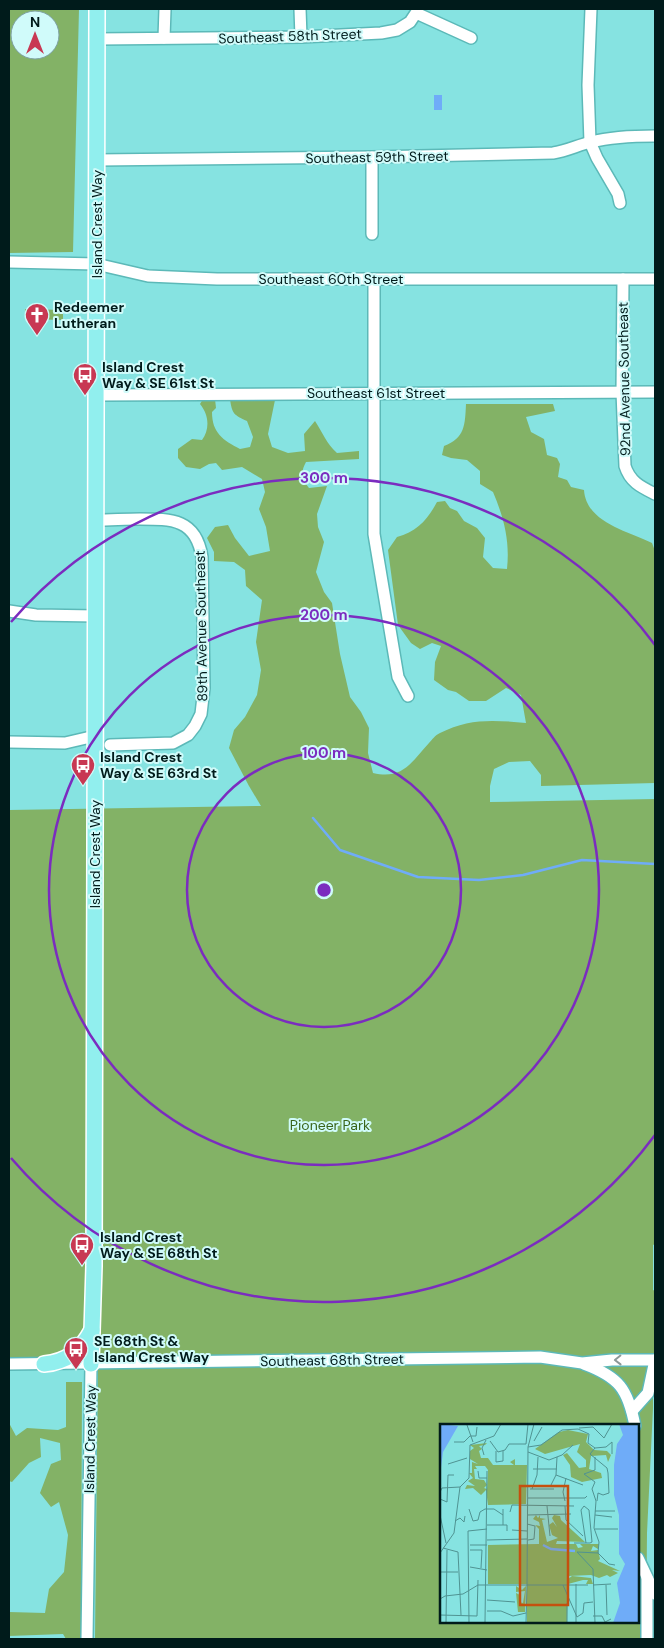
<svg xmlns="http://www.w3.org/2000/svg" width="664" height="1648" font-family="'DM Sans',sans-serif">
  <rect width="100%" height="100%" fill="#86e3e1"/>
  <g fill="#83b266" fill-rule="evenodd">
    <path d="M9,9H79L73,252L9,253ZM20,20H50V50H20Z"/>
    <polygon points="25,309 63,310 63,320 25,319"/>
    <path d="M203,399H215L216,408L212,412C212,433 223,440 240,449L250,447L253,437L247,421C234,415 232,414 230,399L275,400L268,434L272,447L288,453L305,451L304,434L315,421C323,433 326,443 337,453L359,451V459L306,462C300,473 302,478 309,488L327,486L317,514L318,527L324,542L316,572L324,592L332,603L340,654L350,697L361,712L369,728L368,753L373,773C402,780 411,763 429,743C432,740 435,735 440,733C469,718 494,720 526,723L521,695L506,688L486,701H469L456,692L448,690L434,680L435,662L441,646L432,643L420,649L411,643L398,625L388,550L397,537C417,532 428,519 437,502L445,501L450,508L457,511L464,521L477,528L485,538L483,557L493,568L507,569C510,541 504,518 493,492L480,484V471L467,460L451,458L442,455L444,446C465,438 465,425 466,404H553L555,411L526,417L531,432L544,439L547,455L557,458L560,464L558,477L567,480L571,487L584,490C586,522 627,531 652,543L655,551V783L541,786V775L530,761L509,762L494,769L490,786V802L655,799V1244L653,1245V1290L655,1291V1356H653V1408L647,1533L646,1639H95L98,1359H9V810L261,806L249,786L229,748L234,730L245,717L257,695L261,670L256,642L262,600L246,586L245,570L234,562L214,561V552L207,538L215,527L228,525L235,538L249,556L270,551L266,527L259,509L265,492L262,479L242,467L222,470L216,463L209,464L200,469L186,467L178,458V449L192,439L202,440C210,429 209,415 200,404ZM442,1426H638V1622H442Z"/>
    <polygon points="66,1382 82,1382 81,1639 66,1639 63,1634 9,1636 9,1612 45,1613 49,1589 64,1572 68,1535 59,1502 51,1507 40,1493 51,1464 61,1460 60,1443 40,1438 41,1457 29,1463 12,1482 9,1481 9,1423 16,1436 27,1428 58,1430 66,1427"/>
  </g>
  <rect fill="#6facf8" x="434" y="95" width="8" height="15"/>
  <g fill="none" stroke-linecap="round" stroke-linejoin="round">
    <polyline stroke="#6facf8" stroke-width="2.5" points="313,818 340,850 418,877 479,880 523,875 582,860 655,864"/>
    <g stroke="#5cb9b8" stroke-width="14">
      <g id="minor">
        <polyline points="300,9 301,37"/>
        <polyline points="591,9 588,85 590,142 597,158 618,194 620,203"/>
        <polyline points="164,38 165,9"/>
        <polyline points="97,39 301,37 381,33 397,30 410,22 416,13 471,38"/>
        <polyline points="372,157 372,234"/>
        <path d="M97,160L372,157L553,153C567,151 578,145 591,142C611,137 634,136 655,136"/>
        <polyline points="9,262 96,264 148,276 217,279 655,279"/>
        <polyline points="374,279 374,534 398,677 408,696"/>
        <path d="M623,279L622,392L625,466C630,482 641,487 655,494"/>
        <polyline points="97,395 655,392"/>
        <path d="M96,520C111,520 125,519 140,519C172,519 196,519 202,557L204,688L201,714L195,726L188,735L173,743L110,745"/>
        <polyline points="9,611 36,615 96,616"/>
        <polyline points="9,742 65,743 95,736"/>
        <polyline points="9,1364 540,1357 582,1363 612,1360 655,1360"/>
        <path d="M584,1364C619,1377 628,1389 635,1426"/>
        <polyline points="632,1411 648,1393 655,1360"/>
        <polyline points="638,1558 655,1594"/>
        <polyline points="647,1578 647,1639"/>
        <polyline points="87,1639 91,1364"/>
      </g>
    </g>
    <g stroke="#fff" stroke-width="18">
      <g id="major">
        <path d="M44,1364C67,1362 81,1351 92,1330"/>
        <polyline points="91,1364 94,1266 97,9"/>
      </g>
    </g>
    <use href="#minor" stroke="#fff" stroke-width="11"/>
    <use href="#major" stroke="#91efee" stroke-width="15"/>
  </g>
  <defs><path id="oneway-chevron" d="M-2-3.5L2.5 0L-2 3.5" fill="none" stroke-width="1.6" stroke-linecap="round" stroke-linejoin="round" transform="scale(1.25)"/></defs>
  <use stroke="#8c9898" href="#oneway-chevron" transform="translate(618 1360) rotate(179)"/>
  <g fill="none" stroke="#7b2cbf" stroke-width="2.5">
    <circle cx="324" cy="890" r="137"/>
    <circle cx="324" cy="890" r="275"/>
    <path d="M655 1135A412 412 0 0 1 11 1158M11 622A412 412 0 0 1 655 645"/>
  </g>
  <defs>
    <g id="church-pin" transform="scale(1.25)"><path d="M0 17L-7.5 6A9.5 9.5 0 1 1 7.5 6Z" fill="#c83853" stroke="#d0fbfa"/><path d="M-1.2-6h2.4v3.5h3.3v2.4h-3.3V6h-2.4V-.1h-3.3v-2.4h3.3Z" fill="#fff"/></g>
    <g id="bus-pin" transform="scale(1.25)"><path d="M0 17L-7.5 6A9.5 9.5 0 1 1 7.5 6Z" fill="#c83853" stroke="#d0fbfa"/><path d="M-5-6H5V4H4V6H2V4H-2V6H-4V4H-5ZM-3.5-4V0h7V-4ZM-3.5 1.2v1.5H-2V1.2ZM2 1.2v1.5H3.5V1.2Z" fill="#fff"/></g>
  </defs>
  <g fill-rule="evenodd">
    <use href="#church-pin" x="37" y="315"/>
    <use href="#bus-pin" x="85" y="375"/>
    <use href="#bus-pin" x="83" y="765"/>
    <use href="#bus-pin" x="82" y="1245"/>
    <use href="#bus-pin" x="76" y="1349"/>
  </g>
  <g text-anchor="middle" dominant-baseline="central" stroke-width="4" stroke-linejoin="round" paint-order="stroke">
    <g font-size="14" fill="#001b1b" stroke="#d0fbfa">
      <text transform="translate(290 36) rotate(-2)">Southeast 58th Street</text>
      <text transform="translate(377 157) rotate(-1)">Southeast 59th Street</text>
      <text transform="translate(97 224) rotate(-90)">Island Crest Way</text>
      <text x="331" y="279">Southeast 60th Street</text>
      <text transform="translate(624 379) rotate(-91)">92nd Avenue Southeast</text>
      <text x="376" y="393">Southeast 61st Street</text>
      <text transform="translate(201 626) rotate(-91)">89th Avenue Southeast</text>
      <text transform="translate(95 854) rotate(-90)">Island Crest Way</text>
      <text transform="translate(332 1360) rotate(-1)">Southeast 68th Street</text>
      <text transform="translate(90 1439) rotate(-89)">Island Crest Way</text>
    </g>
    <g font-size="14" font-weight="bold" fill="#001b1b" stroke="#d0fbfa" text-anchor="start">
      <text x="54" y="307">Redeemer<tspan x="54" dy="16">Lutheran</tspan></text>
      <text x="102" y="367">Island Crest<tspan x="102" dy="16">Way &amp; SE 61st St</tspan></text>
      <text x="100" y="757">Island Crest<tspan x="100" dy="16">Way &amp; SE 63rd St</tspan></text>
      <text x="100" y="1237">Island Crest<tspan x="100" dy="16">Way &amp; SE 68th St</tspan></text>
      <text x="94" y="1341">SE 68th St &amp;<tspan x="94" dy="16">Island Crest Way</tspan></text>
    </g>
    <g font-size="14" fill="#3a641a" stroke="#d0fbfa">
      <text x="330" y="1125">Pioneer Park</text>
    </g>
  </g>
  <g transform="translate(440 1424)">
    <rect width="199" height="199" fill="#86e3e1"/>
    <path d="M128,6L148,10L146,18L154,26L167,27L171,31L168,38L166,31L151,32L149,45L161,49L162,54L142,58L131,53L130,41L123,31L127,29L139,44L146,43V36L137,28L140,20L105,30L95,25L119,8ZM47,19L45,21L39,22L42,25L39,27L41,34H48L53,41H74L70,38L75,35V41H87L86,80L48,81L46,66L41,71L33,64L25,65L27,61L35,62L28,57L33,54L29,49H32V38L38,40L30,35V27L34,24L30,21ZM35,42H45L48,46L47,65L44,64L47,61L44,56L35,55L34,45H37ZM96,91L98,94L100,91V94L106,95L102,96L107,118L118,114L112,111L109,101L113,98L117,103L112,94L114,91L120,92L121,96L145,118L117,117L116,120H136L138,124L143,123L140,120H159L158,125L153,122L151,127L158,126L160,135L158,137L180,147L172,146L178,149L170,153L167,151L159,154L151,151L128,152V155L132,152L151,154L153,160H146L148,156H143L128,160L127,199H87V160H48V121L99,120V105L95,101L100,102L99,98L93,95ZM76,162L82,166L86,162L85,188H78L76,169L80,171L79,178L83,179L85,167L76,168Z" fill="#83b266" fill-rule="evenodd"/>
    <path d="M0,0L18,2L3,28L0,51ZM179,0H199V199H173L180,179L177,159L185,140L179,130V91L174,71V41L177,20L183,11Z" fill="#6facf8"/>
    <path fill="none" stroke="#6facf8" stroke-width="2.5" d="M103,121L111,125L135,127"/>
    <path fill="none" stroke="#509392" stroke-width="1" d="M27,1L33,18M139,4L153,3L164,14L172,0M138,5L149,10L148,19L155,24M50,17L58,28L65,26L69,20H86L88,0M94,17L102,3M14,18H24L30,12H36L37,3M88,23L101,21L122,6L138,5M155,24L150,30L167,44L168,49L169,69L163,71L158,69L157,77M155,24L166,23L172,18V30M56,27V38L63,37V27M88,28L109,36L122,31L133,21M44,31L42,24L46,16M155,33V46L144,50L155,58L152,65L156,77L154,104L159,118L158,129M8,40L27,34M93,45H117M38,47L39,54H47M116,51L143,61M110,63L116,51L117,33M90,65H114M92,65L97,51L98,33M0,68L2,64L20,63M88,74H145L147,72M0,75L7,78L8,51H14M125,77L123,68L126,54M107,82L110,112M125,82L126,96L143,112M29,85L33,97L38,96L40,88L45,85H54L63,91M63,85V101M155,87H175M70,88L72,81L134,82M0,91L6,119M87,91L131,90M155,91L172,93M15,97L20,94L24,98L25,92M87,100L95,102L94,115L88,116M47,101H67V107M155,105H178M72,106L87,107M47,116L87,115M134,119H150L152,118L149,86L144,82L141,86L146,119M30,121H47M3,124L18,128L21,191M30,126H42L41,144M0,129L14,109L20,63L29,54L30,21L54,12L61,0M158,129L169,140L175,141M30,143L47,146M0,148H18M87,161L88,23L94,0M123,161L137,193L143,189L144,179L153,178M153,161L171,160M166,161L167,191M0,175L5,172L23,170L38,161H148M47,176L75,178M47,187H61L73,192L86,189M0,191L37,192L38,156M153,192H162L165,198L171,195M45,198L47,47M6,199L7,126M29,199L28,107L47,105M86,199L87,161M127,199V179M136,199V160M155,199L153,145L137,128L158,129"/>
    <path fill="#c5500e" fill-opacity="0.15" stroke="#c5500e" stroke-width="2.5" d="M80,62H128V181H80Z"/>
    <rect width="199" height="199" fill="none" stroke="#001b1b" stroke-width="2.5"/>
  </g>
  <circle cx="324" cy="890" r="8" fill="#7b2cbf" stroke="#d0fbfa" stroke-width="2.5"/>
  <g font-size="15" text-anchor="middle" font-weight="bold" fill="#7b2cbf" stroke="#d0fbfa" stroke-width="4" stroke-linejoin="round" paint-order="stroke">
    <text x="324" y="483">300 m</text>
    <text x="324" y="620">200 m</text>
    <text x="324" y="758">100 m</text>
  </g>
  <rect width="664" height="1648" fill="none" stroke="#001b1b" stroke-width="20"/>
  <g transform="translate(35 35)"><circle r="24" fill="#d0fbfa" stroke="#7da1a1"/>
  <path d="M0-4L9 19L0 12L-9 19Z" fill="#c83853"/>
  <text y="-8" font-size="14" font-weight="bold" text-anchor="middle" fill="#001b1b">N</text>
  </g>
</svg>
